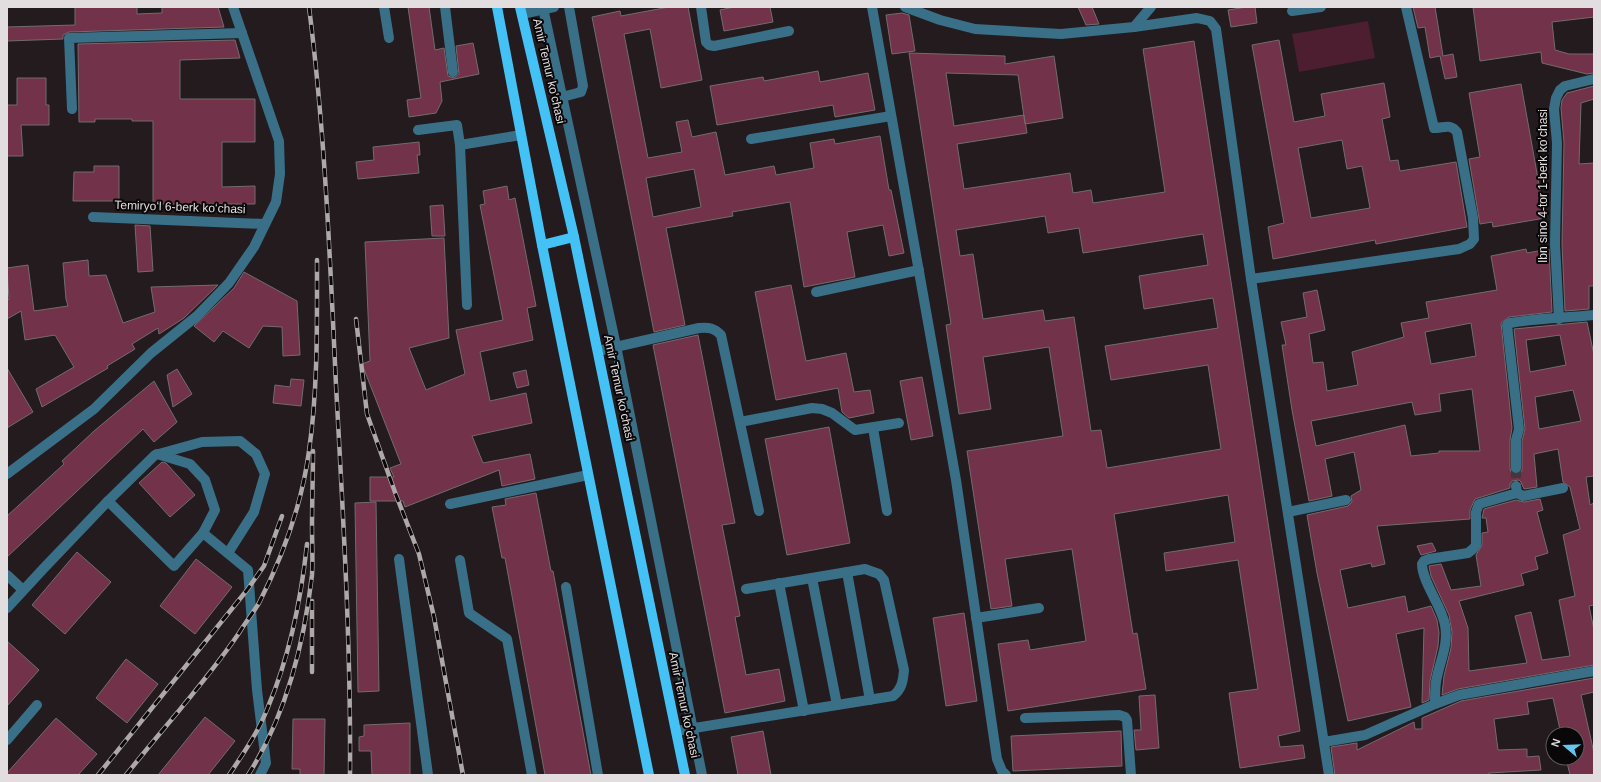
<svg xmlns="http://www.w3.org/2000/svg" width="1601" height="782" font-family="Arial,sans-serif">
  <rect width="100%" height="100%" fill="#231b1e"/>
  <polygon fill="#4d1d30" points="1368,21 1375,58 1299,72 1292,34"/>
  <g fill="#71324a" stroke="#746b6e" fill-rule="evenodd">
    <polygon points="75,7 137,7 137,14 162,13 162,7 218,7 224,27 69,32 63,35 63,39 7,41 7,27 75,25"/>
    <polygon points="408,7 429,7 435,50 444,48 448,76 454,78 459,74 456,46 473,43 479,74 440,82 442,101 436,113 409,117 407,100 421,98"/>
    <path d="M669,7H688L702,80L661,88L650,29L624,34L648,158L682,152L676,122L688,120L692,137L716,132L725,175L774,166L776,175L814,168L810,143L834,139L835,144L880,136L889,190H891L904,253L889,256L883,225L847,232L855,277L804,287L790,202L732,212L733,216L666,228L685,325L654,332L592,17L620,11L621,16ZM694,169L701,207L653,217L646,178Z"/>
    <polygon points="734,7 770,7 773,22 724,31 720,10"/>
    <polygon points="1078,7 1092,7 1099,24 1086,25"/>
    <polygon points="1247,7 1255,7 1257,23 1231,27 1228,10"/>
    <polygon points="1413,7 1435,7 1443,56 1453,54 1457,77 1445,79 1440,56 1430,58 1425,27 1418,28"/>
    <polygon points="1473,7 1594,7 1594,17 1552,22 1555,50 1569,54 1594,54 1594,73 1587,74 1542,63 1541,52 1480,61"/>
    <polygon points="902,13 909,15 915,51 892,54 886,15"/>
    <polygon points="235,40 240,58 180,60 180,99 255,99 255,142 222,142 222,187 255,186 255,204 153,204 153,121 132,121 132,119 95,119 95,122 79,122 78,44"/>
    <path d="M1279,40L1294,122L1325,116L1321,94L1384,83L1390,117L1382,119L1390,161L1398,160L1400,171L1456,162L1467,227L1376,244L1375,240L1273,259L1268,227L1284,223L1252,45ZM1342,140L1347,169L1362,166L1370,208L1311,218L1298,148Z"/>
    <path d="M1194,41L1300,731L1278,736L1280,747L1303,745L1305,758L1240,768L1229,693L1258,689L1238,560L1166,571L1164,553L1235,542L1228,495L1114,514L1133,634L1137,633L1146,689L1008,711L998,644L1028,640L1030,650L1086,641L1072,549L1005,559L1012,606L991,609L967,451L1063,436L1049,347L983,357L991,409L959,414L946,325L951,324L909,53L1005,56V64L1054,56L1063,118L1025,124L1018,75L946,73L954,126L1024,115L1027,133L957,144L964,189L1070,173L1073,193L1091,190L1093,203L1165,192L1143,49ZM1045,216L1048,233L1079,228L1083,253L1203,234L1208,265L1139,276L1144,309L1213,298L1218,328L1105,346L1111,380L1208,365L1221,449L1107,468L1101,430L1091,431L1074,317L1045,321L1043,310L983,319L973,254L960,256L956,230Z"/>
    <polygon points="818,71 820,82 868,73 875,110 835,117 833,105 717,125 710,86 763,77 764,81"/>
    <polygon points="17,78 46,78 46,105 49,105 49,125 21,125 23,156 7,156 7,105 17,105"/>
    <polygon points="1521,84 1545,218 1493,227 1492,222 1480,224 1469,159 1480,157 1469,93"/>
    <polygon points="1594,86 1594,99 1581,103 1579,164 1594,163 1594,286 1589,286 1589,309 1565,311 1562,244 1564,143 1561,108 1562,100 1567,93"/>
    <polygon points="419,142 420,155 417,155 419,173 358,179 356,162 374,160 373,147"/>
    <polygon points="94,166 119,166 119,201 73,201 74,172 94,172"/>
    <polygon points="507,186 509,200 515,198 536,306 527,308 533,340 480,352 490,401 526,393 532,423 472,436 483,463 530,454 535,479 502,486 499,470 405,507 403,501 370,501 370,477 394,477 390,468 401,464 362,364 370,361 365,242 444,238 449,338 409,348 426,390 465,374 456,330 503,320 480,205 485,204 483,191"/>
    <polygon points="443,205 445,236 432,236 430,206"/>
    <polygon points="135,225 150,226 153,271 138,272"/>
    <path d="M1526,249L1527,253L1549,249L1552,312L1509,317L1501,323L1512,428L1510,440V468L1511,472L1516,474L1522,471V441L1525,429L1514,329L1587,322L1594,355V476L1586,477L1590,505L1594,503V605L1589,606L1594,630V665L1458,689L1442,695L1444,676L1451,648L1452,632L1449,615L1431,576L1429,566L1441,564L1451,590L1481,586L1476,555L1482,545V533L1488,532L1486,518H1482L1484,509L1516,500L1524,502L1540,499L1543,510L1537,512L1548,553L1535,557L1538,569L1521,574L1524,585L1459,601L1468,628L1469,671L1527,663L1515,616L1531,612L1542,660L1570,656L1559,600L1575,596L1563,535L1580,529L1570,487L1563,482L1558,449L1534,454L1537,487L1524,489L1521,482L1519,480L1512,481L1510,484V488L1475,499L1470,510V519L1377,526L1385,564L1372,567L1371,563L1340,570L1348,608L1405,596L1408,612L1431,606L1437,620L1439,633L1438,646L1430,681L1429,700L1422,703L1424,628L1396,634L1411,707L1348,721L1317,573L1307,515L1348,506L1352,502L1351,496L1361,490L1354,452L1325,459L1332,496L1309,501L1292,410L1282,345H1286L1281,322L1307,317L1303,293L1317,290L1325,330L1309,334L1313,363L1323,362L1327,391L1358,385L1352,352L1404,337L1401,323L1429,318L1426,302L1497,290L1491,256ZM1471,323L1476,356L1431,364L1425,332ZM1560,335L1566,365L1530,372L1526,340ZM1472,389L1480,451H1439V453L1411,456L1405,425L1316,446L1311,421L1412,402L1415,415L1441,411L1439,394ZM1573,390L1581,421L1539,429L1535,397Z"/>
    <polygon points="88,260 89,276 106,275 123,323 155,312 151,287 218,285 184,318 159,334 158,328 132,344 135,349 107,366 108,368 42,407 36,389 74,367 55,335 25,340 21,311 7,319 7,301 9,299 7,268 28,265 34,311 68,306 66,299 63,263"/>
    <polygon points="244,272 297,301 300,355 283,356 282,327 263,326 249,348 223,331 214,342 194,326 234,288"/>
    <polygon points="791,285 806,361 846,353 854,392 870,390 874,413 849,418 842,412 838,388 776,400 755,292"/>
    <polygon points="698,335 735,523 722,525 740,616 735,617 746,675 779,669 785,701 725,713 653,345"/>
    <polygon points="7,368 33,412 7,428"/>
    <polygon points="177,369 192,394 173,407 167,375"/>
    <polygon points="526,370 529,385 517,388 513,373"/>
    <polygon points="922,377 933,436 911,440 900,381"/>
    <polygon points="291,379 304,380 301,406 273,403 275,385 290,387"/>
    <polygon points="154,381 177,422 154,442 143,429 7,557 7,516 64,464 62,461 94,431"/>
    <polygon points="829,427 850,543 787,555 765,439"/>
    <polygon points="162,462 166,463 195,495 170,517 139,483"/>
    <polygon points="536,493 551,571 553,571 591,775 545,775 505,558 502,558 492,507 506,505 505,499"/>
    <polygon points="376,502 379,691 358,692 355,503"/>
    <polygon points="1432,543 1436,551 1421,555 1417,546"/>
    <polygon points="77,552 111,582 65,634 32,605"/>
    <polygon points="196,559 232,587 195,634 160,606"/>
    <polygon points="964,613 977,701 946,706 933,618"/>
    <polygon points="7,641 39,670 7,706"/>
    <polygon points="126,659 158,684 127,723 96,698"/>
    <polygon points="1594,678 1594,692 1581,695 1594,753 1594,775 1570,775 1566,758 1577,758 1577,734 1561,734 1553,698 1527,702 1529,714 1494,719 1498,750 1527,749 1527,757 1539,756 1541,770 1489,773 1489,775 1335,775 1331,747 1357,743 1357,750 1414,722 1415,729 1422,729 1422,718 1461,701"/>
    <polygon points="1155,695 1159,748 1136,750 1134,730 1141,730 1139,696"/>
    <polygon points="205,717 235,741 208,775 158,775"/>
    <polygon points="56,718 97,754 78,775 7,775 7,773"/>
    <polygon points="293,719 325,719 324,775 300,775 300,769 292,769"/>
    <polygon points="410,723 410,775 372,775 371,751 359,751 359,737 364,736 364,725"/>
    <polygon points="763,731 771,775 738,775 731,737"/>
    <polygon points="1121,731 1122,766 1013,771 1011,736"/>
  </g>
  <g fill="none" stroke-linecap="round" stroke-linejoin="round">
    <polyline stroke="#40383b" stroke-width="10" stroke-dasharray="10 5" stroke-linecap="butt" points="1516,468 1516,486"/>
    <g stroke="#396f87" stroke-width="10">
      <polyline points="384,7 389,38"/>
      <polyline points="445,7 453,72"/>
      <polyline points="701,7 706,42 709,45 714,46 789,31"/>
      <polyline points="872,7 956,480 997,759 1002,771 1006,775"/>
      <polyline points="905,7 940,20 975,29 1061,34 1134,27 1151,7"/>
      <polyline points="543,8 616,346 702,775"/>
      <polyline points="1292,11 1321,7"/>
      <polyline points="522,14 554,7"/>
      <polyline points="1134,27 1197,18 1210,21 1216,29 1251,279 1329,775"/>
      <polyline points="562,97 581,92 583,86 569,7"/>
      <polyline points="72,109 69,38 242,33"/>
      <polyline points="418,130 457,125 460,145 521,135"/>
      <polyline points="751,139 891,116"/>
      <polyline points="460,145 467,305"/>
      <polyline points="93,217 265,224"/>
      <path d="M1251,279L1459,249L1470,244L1474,239L1473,218L1457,132C1450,123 1444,128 1434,128L1406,7"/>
      <polyline points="816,292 919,270"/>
      <polyline points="1559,319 1555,244 1557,143 1554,109 1556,98 1560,90 1565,86 1594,79"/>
      <path d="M598,351L699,328C709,327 714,328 721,335L759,511"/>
      <polyline points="740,422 812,408 822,409 832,413 855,430 899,423"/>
      <polyline points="873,428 887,511"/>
      <polyline points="157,454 190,464 205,480 215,510 203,533"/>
      <path d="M1516,468V440L1519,429L1507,325L1510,323C1538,318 1566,318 1594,315"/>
      <polyline points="7,474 94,409 151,353 197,316 229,283 254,247 276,202 280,174 279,141 233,7"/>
      <polyline points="1517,493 1523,496 1563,488"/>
      <polyline points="108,501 174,566 203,533 248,570 257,690 266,763 260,775"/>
      <polyline points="450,504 588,475"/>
      <polyline points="1288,512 1346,500"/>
      <polyline points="399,559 428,775"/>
      <polyline points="460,560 469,613 507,639 532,775"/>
      <polyline points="847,572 870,700"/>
      <polyline points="7,575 23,590"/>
      <polyline points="812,578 837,705"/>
      <polyline points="779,583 804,711"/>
      <polyline points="566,587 598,775"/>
      <polyline points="7,608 44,568 108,501 155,455 202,442 240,441 256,454 265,474 254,512 228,553"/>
      <polyline points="976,618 1039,608"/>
      <path d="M1435,704C1435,697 1435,689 1436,682C1439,663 1449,645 1445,625C1442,606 1422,582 1422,564L1424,561L1429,559L1468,553L1473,549L1476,545V512L1479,504L1517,493L1516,486"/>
      <polyline points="1025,718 1119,715 1125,717 1127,720 1131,775"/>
      <path d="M676,731L893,696C902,689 903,681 904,670L884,580L879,574L865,569L746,589"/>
      <polyline points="7,740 37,705"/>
      <polyline points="1324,742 1365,735 1435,704 1459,695 1594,671"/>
    </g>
    <g stroke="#44c1f5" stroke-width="10">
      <polyline points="497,7 542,245 649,775"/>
      <polyline points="520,7 574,237 685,775"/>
      <polyline points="542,245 574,237"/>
    </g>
    <g stroke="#aea8a9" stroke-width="4.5">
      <g id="rail">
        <path d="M309,7C325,132 330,259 336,385C343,515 351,645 350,775"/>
        <polyline points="356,319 367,414 396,495 419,554 434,617 463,775"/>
        <polyline points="312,601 312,672"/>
        <polyline points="98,775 247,590 264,566 282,516"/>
        <path d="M126,775C163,728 205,683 239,633C245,623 253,613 259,603C283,556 302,503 309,451C318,388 317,324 317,260"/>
        <path d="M229,775C243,754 259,731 268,707C290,655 301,600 307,544"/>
        <path d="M248,775C286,716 304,644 312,575C313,559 312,542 312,526C312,501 313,476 313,451"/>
      </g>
    </g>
    <use href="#rail" stroke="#0a0708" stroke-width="3" stroke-dasharray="9" stroke-linecap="butt"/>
  </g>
  <g text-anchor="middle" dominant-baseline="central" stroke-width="4" stroke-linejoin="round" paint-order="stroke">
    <g font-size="12" fill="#e2ddde" stroke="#0a0708">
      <text transform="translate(549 71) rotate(77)">Amir Temur koʻchasi</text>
      <text transform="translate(1543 186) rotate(-90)">Ibn sino 4-tor 1-berk koʼchasi</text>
      <text transform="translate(180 207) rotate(2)">Temiryoʻl 6-berk koʻchasi</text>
      <text transform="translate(619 388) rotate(78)">Amir Temur koʻchasi</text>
      <text transform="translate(684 705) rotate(78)">Amir Temur koʻchasi</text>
    </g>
  </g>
  <rect width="1601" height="782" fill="none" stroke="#e2ddde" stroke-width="16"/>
  <g transform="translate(1565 746) rotate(289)"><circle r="19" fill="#0a0708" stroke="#605d5e"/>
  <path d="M0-3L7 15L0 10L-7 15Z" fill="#66c4ef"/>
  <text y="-6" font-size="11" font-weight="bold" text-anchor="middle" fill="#e2ddde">N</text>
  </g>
</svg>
